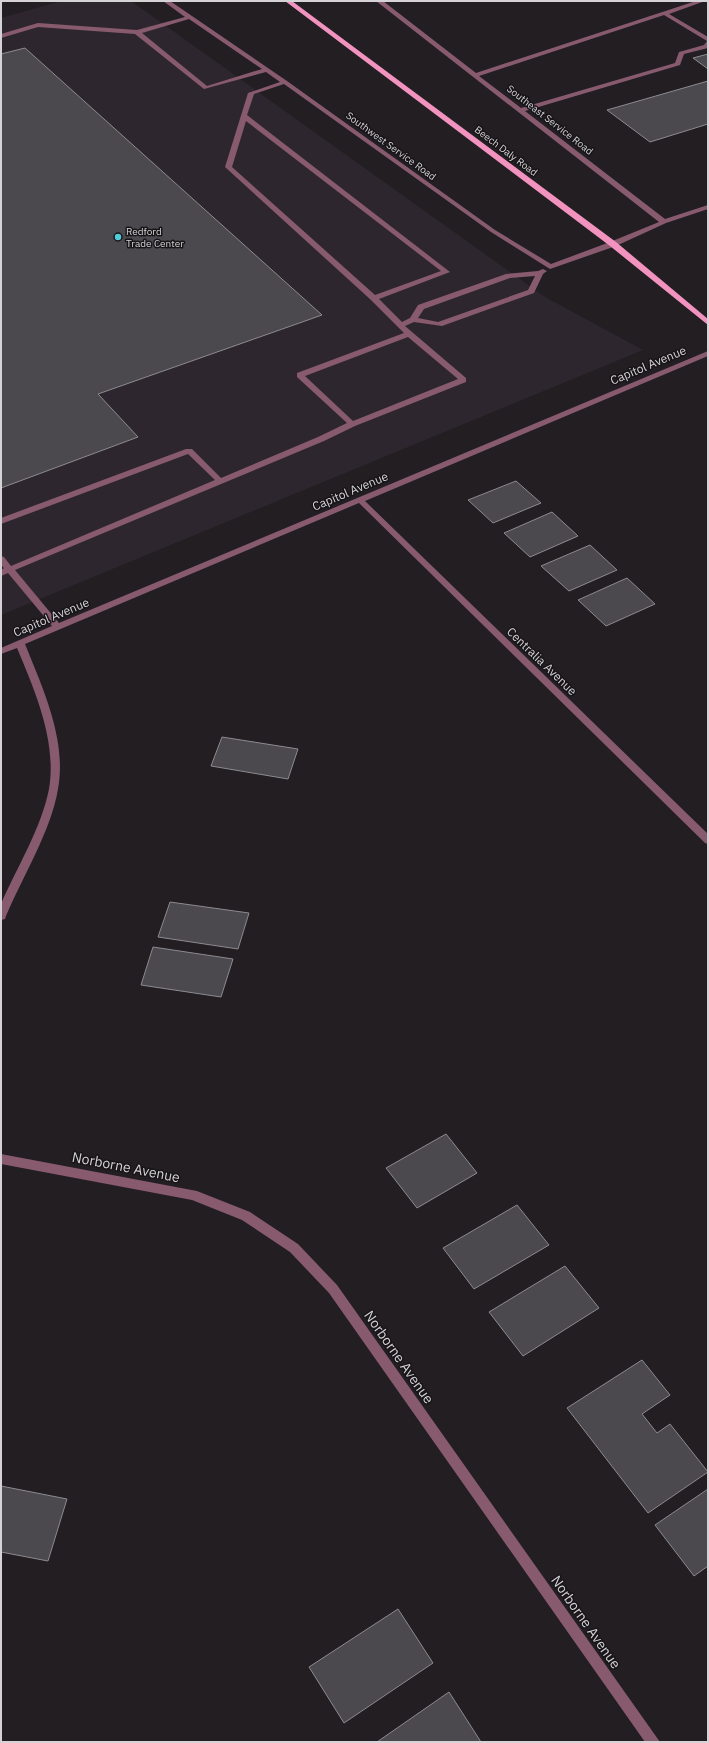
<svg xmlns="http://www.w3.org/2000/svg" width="709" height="1743" font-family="'IBM Plex Sans',sans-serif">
  <rect width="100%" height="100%" fill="#221e22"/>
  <polygon fill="#2e262e" points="61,1 131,1 545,297 643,350 1,615 1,18"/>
  <g fill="#4b494e" stroke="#8d8b90">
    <polygon points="25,48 322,315 98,394 138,437 1,488 1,54"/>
    <polygon points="708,54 708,69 693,58"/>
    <polygon points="708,81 708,124 650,142 607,110"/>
    <polygon points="516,481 541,503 493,523 468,500"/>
    <polygon points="552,512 578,536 530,557 504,533"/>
    <polygon points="590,545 617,570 569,591 541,566"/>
    <polygon points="627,578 655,604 606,626 578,600"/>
    <polygon points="222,737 298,749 288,779 211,766"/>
    <polygon points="170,902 249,913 238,949 158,937"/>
    <polygon points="153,947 233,959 221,997 141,985"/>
    <polygon points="446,1134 477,1173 417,1208 386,1168"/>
    <polygon points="517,1205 549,1245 474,1289 443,1248"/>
    <polygon points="565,1266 599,1308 523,1356 489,1312"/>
    <polygon points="642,1360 670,1395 642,1414 657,1433 670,1424 708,1472 648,1513 567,1408"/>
    <polygon points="1,1486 67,1499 48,1561 1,1552"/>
    <polygon points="708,1489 708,1566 694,1576 655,1525"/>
    <polygon points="398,1609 433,1663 344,1723 309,1667"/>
    <polygon points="449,1692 481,1742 377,1742"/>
  </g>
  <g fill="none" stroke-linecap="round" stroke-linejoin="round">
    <g fill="#885a6e" fill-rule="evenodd">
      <path d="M163,1H170L192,16L287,81L495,230L551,264L610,242L659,222L376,1H383L476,73L696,1H705L669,14L708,37V48L684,54L680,65L525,111L665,219L708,205V209L666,223L616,246L550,269L491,232L284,84L254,94L247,115L450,272L379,299L402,322L410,318L418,305L506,274L538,271L543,269L547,271L543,274L534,293L442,326L414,322L405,326L466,378V382L355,426L324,441L15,570L59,623L708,351V356L365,501L708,834V844L705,843L359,503L25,644C43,689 67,740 58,789C51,831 23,876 6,916L5,919L1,920V904C17,867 41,829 49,789C57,741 35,691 17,648L1,654V648L52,626L8,573L1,576V570L4,568L1,565V556L4,557L11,566L215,480L188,454L1,524V518L186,449H192L221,478L318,437L347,423L297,377V373L404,333L371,300L225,167L248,93L280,82L266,72L204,89L135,34L38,27L1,38V34L38,23L137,30L185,17ZM664,15L707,41L704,45L679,52L675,63L521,108L479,76ZM189,19L262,69L207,86L142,33ZM246,121L441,271L375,295L232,167ZM535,276L528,290L438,322L418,318L424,309L510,278ZM408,337L458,379L353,421L305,376Z"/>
      <polygon points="1,1154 197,1191 250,1212 298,1244 337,1285 660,1742 645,1742 329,1293 290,1252 242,1220 192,1200 1,1164"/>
    </g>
    <polygon fill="#f292be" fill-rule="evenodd" points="285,1 292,1 616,242 708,319 708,325 610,246"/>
  </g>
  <circle fill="#52cbd8" stroke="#181518" stroke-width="1.5" cx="118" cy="237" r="4"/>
  <g text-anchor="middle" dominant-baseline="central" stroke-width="3" stroke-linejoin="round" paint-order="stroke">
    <g font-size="10" fill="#d5d3d5" stroke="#181518">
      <text transform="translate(550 120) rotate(38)">Southeast Service Road</text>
      <text transform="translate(391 146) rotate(36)">Southwest Service Road</text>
      <text transform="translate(506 151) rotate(37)">Beech Daly Road</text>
    </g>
    <g font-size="10" fill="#d5d3d5" stroke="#181518" text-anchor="start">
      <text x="126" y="231">Redford<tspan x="126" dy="12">Trade Center</tspan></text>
    </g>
    <g font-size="12" fill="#d5d3d5" stroke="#181518">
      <text transform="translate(648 365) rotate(-23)">Capitol Avenue</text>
      <text transform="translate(350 491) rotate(-23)">Capitol Avenue</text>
      <text transform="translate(51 617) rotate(-23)">Capitol Avenue</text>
      <text transform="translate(542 661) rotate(44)">Centralia Avenue</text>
    </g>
    <g font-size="14" fill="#d5d3d5" stroke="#181518">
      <text transform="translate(126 1167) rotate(11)">Norborne Avenue</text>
      <text transform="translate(399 1357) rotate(55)">Norborne Avenue</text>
      <text transform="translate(586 1622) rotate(55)">Norborne Avenue</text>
    </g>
  </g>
  <rect width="709" height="1743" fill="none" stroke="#d5d3d5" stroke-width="4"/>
</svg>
